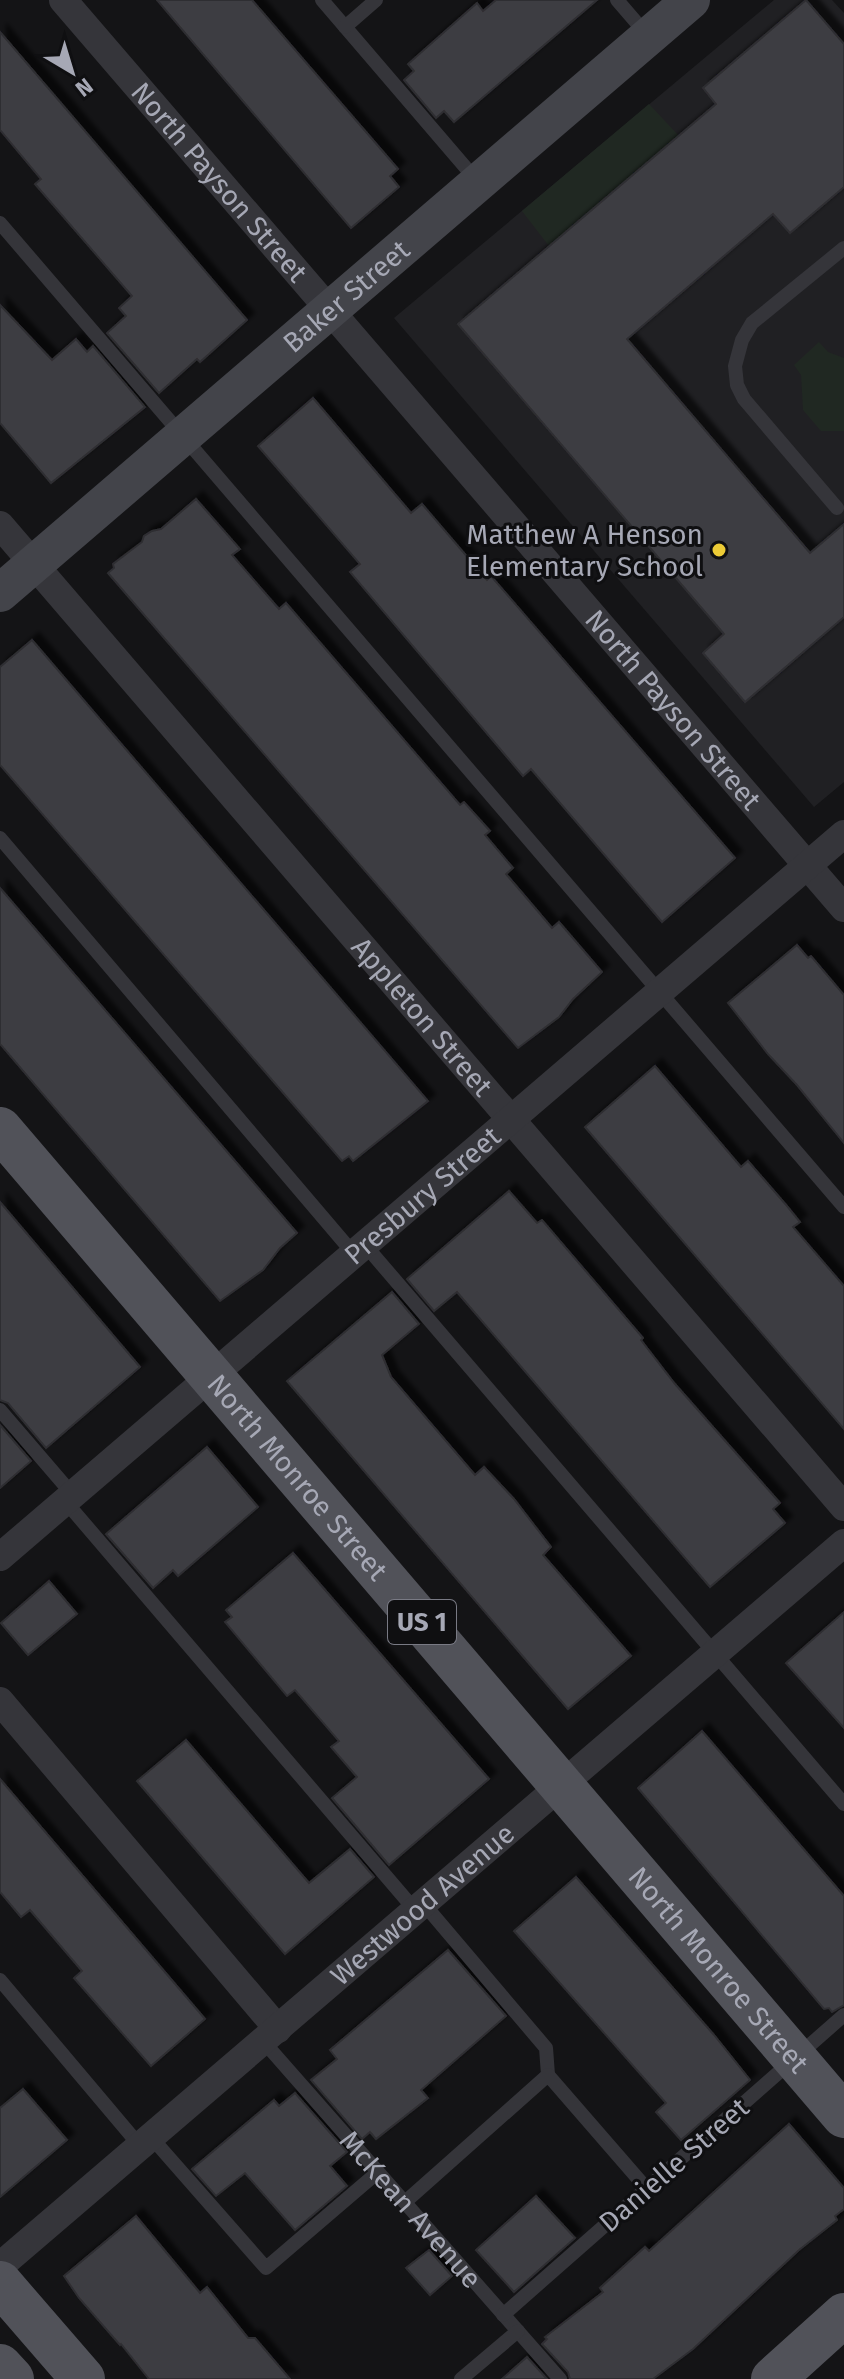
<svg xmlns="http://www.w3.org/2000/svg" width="844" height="2379" font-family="'Fira Sans',sans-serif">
  <defs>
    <filter id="shadow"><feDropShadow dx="7" dy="-7" stdDeviation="2" flood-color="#0009"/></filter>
  </defs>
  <rect width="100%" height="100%" fill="#141416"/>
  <polygon fill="#202023" points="774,0 832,0 844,13 844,782 814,807 394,318"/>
  <g fill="#202822">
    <polygon points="649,104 679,136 549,246 522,211"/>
    <polygon points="819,342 828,352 844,358 844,431 821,431 803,410 801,375 794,365"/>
  </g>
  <g fill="#3e3e43" stroke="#2f2e32" stroke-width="2" filter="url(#shadow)">
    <polygon points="157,0 252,0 398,169 390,176 399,187 351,228"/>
    <polygon points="496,0 597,0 454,122 444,111 436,118 404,80 414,71 408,64 477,3 483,11"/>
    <polygon points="806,0 844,44 844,187 790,233 773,214 627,339 810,553 844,524 844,617 745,702 703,653 724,634 458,324 716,104 703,88"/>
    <polygon points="0,32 247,320 200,362 197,359 159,393 107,333 126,316 119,308 132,296 35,184 41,179 0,130"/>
    <polygon points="0,305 52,360 76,339 87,352 93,346 145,407 51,483 0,423"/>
    <polygon points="313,398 411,513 422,504 487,580 491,576 735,858 662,922 531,769 523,776 350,572 360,564 258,446"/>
    <polygon points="196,499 240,549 232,555 279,609 286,603 460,805 464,802 490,831 485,835 513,868 506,874 524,895 552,928 559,922 602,972 573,999 559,1017 518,1048 108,573 114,568 113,564 142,542 144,536 152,531 161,529"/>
    <polygon points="32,640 428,1101 353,1161 349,1156 342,1161 0,765 0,667"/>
    <polygon points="0,888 297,1233 280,1248 263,1270 220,1301 0,1044"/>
    <polygon points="797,945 808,958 811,956 844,995 844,1143 797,1085 768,1054 728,1003"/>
    <polygon points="655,1066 741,1167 748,1161 787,1206 800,1222 793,1227 844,1286 844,1429 585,1127"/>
    <polygon points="509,1191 537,1223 542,1220 643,1338 641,1340 675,1384 780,1503 773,1509 785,1523 710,1587 457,1292 434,1311 407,1279"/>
    <polygon points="0,1202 140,1367 46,1448 8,1403 0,1400"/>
    <polygon points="392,1292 419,1324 382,1355 391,1377 475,1475 484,1467 514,1499 551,1547 543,1555 631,1656 568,1709 287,1381"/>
    <polygon points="0,1425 31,1461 0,1488"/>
    <polygon points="207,1447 258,1507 178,1576 173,1570 153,1588 106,1534"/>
    <polygon points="293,1553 489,1779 389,1865 332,1798 357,1777 331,1747 339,1741 295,1690 287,1696 225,1622 232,1617 226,1610"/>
    <polygon points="49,1581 77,1614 28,1655 1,1623"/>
    <polygon points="844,1612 844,1728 786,1663"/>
    <polygon points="702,1731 844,1896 844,2005 832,2012 829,2008 824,2009 638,1788"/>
    <polygon points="186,1740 309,1883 350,1849 374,1877 285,1954 137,1781"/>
    <polygon points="0,1779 205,2019 151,2066 74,1978 82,1971 30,1910 21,1917 0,1892"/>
    <polygon points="576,1877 714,2035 750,2080 681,2140 656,2112 666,2103 514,1931"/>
    <polygon points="448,1950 506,2016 421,2090 428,2098 376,2139 370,2132 362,2139 311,2080 337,2059 330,2050"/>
    <polygon points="23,2089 67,2140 0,2197 0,2108"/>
    <polygon points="295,2093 347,2152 330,2166 347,2186 295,2230 245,2173 216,2196 192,2169 274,2100 279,2106"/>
    <polygon points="789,2124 844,2188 844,2209 835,2216 837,2220 799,2250 693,2349 653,2379 570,2379 568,2372 542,2344 547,2339 545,2337 603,2292 600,2288 645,2247 649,2251"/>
    <polygon points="536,2196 575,2238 514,2292 476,2250"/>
    <polygon points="136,2216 200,2293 207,2287 248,2338 255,2338 290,2379 149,2379 121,2344 120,2345 79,2298 64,2276"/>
    <polygon points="429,2250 452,2276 430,2295 406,2268"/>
    <polygon points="527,2357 547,2379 502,2379"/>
  </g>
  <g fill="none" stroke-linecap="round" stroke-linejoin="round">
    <g stroke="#35353a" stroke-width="14">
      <polyline points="322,0 478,182"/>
      <polyline points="617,0 648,36"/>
      <polyline points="345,27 376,0"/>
      <polyline points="0,223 844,1207"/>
      <polyline points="837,508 744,399 737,385 735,366 742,340 752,323 844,248"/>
      <polyline points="0,838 354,1254"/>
      <polyline points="365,1245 844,1804"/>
      <polyline points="0,1410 73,1495"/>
      <polyline points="65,1501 415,1910"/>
      <polyline points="423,1903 546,2048 548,2075"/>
      <polyline points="0,1980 140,2146"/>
      <path id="s1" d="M263,2041L560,2379"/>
      <polyline points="151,2137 266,2268 378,2172"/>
      <polyline points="405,2202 548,2075 647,2189"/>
      <polyline points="503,2315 844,2015"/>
      <polyline points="461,2379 518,2331"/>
    </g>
    <g stroke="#35353a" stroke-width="28">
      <path id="s2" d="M63,0L844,908"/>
      <path id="s3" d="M0,525L844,1507"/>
      <path id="s4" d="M0,1557L844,834"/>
      <polyline points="0,1701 278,2029"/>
      <path id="s5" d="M0,2266L844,1543"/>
    </g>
    <path stroke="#43444a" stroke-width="38" id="s6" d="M0,593L691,0"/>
    <g stroke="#515259" stroke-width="44">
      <path id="s7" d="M0,1129L844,2116"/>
      <polyline points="0,2283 83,2379"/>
      <polyline points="0,2366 12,2379"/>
      <polyline points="773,2379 844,2315"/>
    </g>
  </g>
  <circle fill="#eccb36" stroke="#0f0f11" stroke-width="3" cx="719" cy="550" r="8"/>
  <g text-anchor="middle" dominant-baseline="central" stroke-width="6" stroke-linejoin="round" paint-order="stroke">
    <rect fill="#0f0f11" stroke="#797a84" stroke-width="2" x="388" y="1600" width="68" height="44" rx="6"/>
    <g font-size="26" font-weight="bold" fill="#a6a8b5">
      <text x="422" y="1622">US 1</text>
    </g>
    <g font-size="28" fill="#a6a8b5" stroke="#0f0f11">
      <text stroke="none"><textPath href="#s2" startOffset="240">North Payson Street</textPath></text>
      <text stroke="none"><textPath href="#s6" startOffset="456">Baker Street</textPath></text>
      <text stroke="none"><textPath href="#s2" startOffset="936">North Payson Street</textPath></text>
      <text stroke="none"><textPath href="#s3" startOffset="648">Appleton Street</textPath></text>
      <text stroke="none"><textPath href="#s4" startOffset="556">Presbury Street</textPath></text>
      <text stroke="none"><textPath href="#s7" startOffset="458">North Monroe Street</textPath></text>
      <text stroke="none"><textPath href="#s5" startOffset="556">Westwood Avenue</textPath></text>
      <text stroke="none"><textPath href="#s7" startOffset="1106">North Monroe Street</textPath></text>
      <text transform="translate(674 2165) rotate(-41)">Danielle Street</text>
      <text stroke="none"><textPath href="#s1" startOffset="224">McKean Avenue</textPath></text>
    </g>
    <g font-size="28" fill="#a6a8b5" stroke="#0f0f11" text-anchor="end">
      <text x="703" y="534">Matthew A Henson<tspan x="703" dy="32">Elementary School</tspan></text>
    </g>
  </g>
  <g transform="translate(72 72) rotate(142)" stroke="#0f0f11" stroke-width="6" paint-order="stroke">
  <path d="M0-6L14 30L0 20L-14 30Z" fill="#a6a8b5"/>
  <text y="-12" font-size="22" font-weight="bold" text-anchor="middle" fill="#a6a8b5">N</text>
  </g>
</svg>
